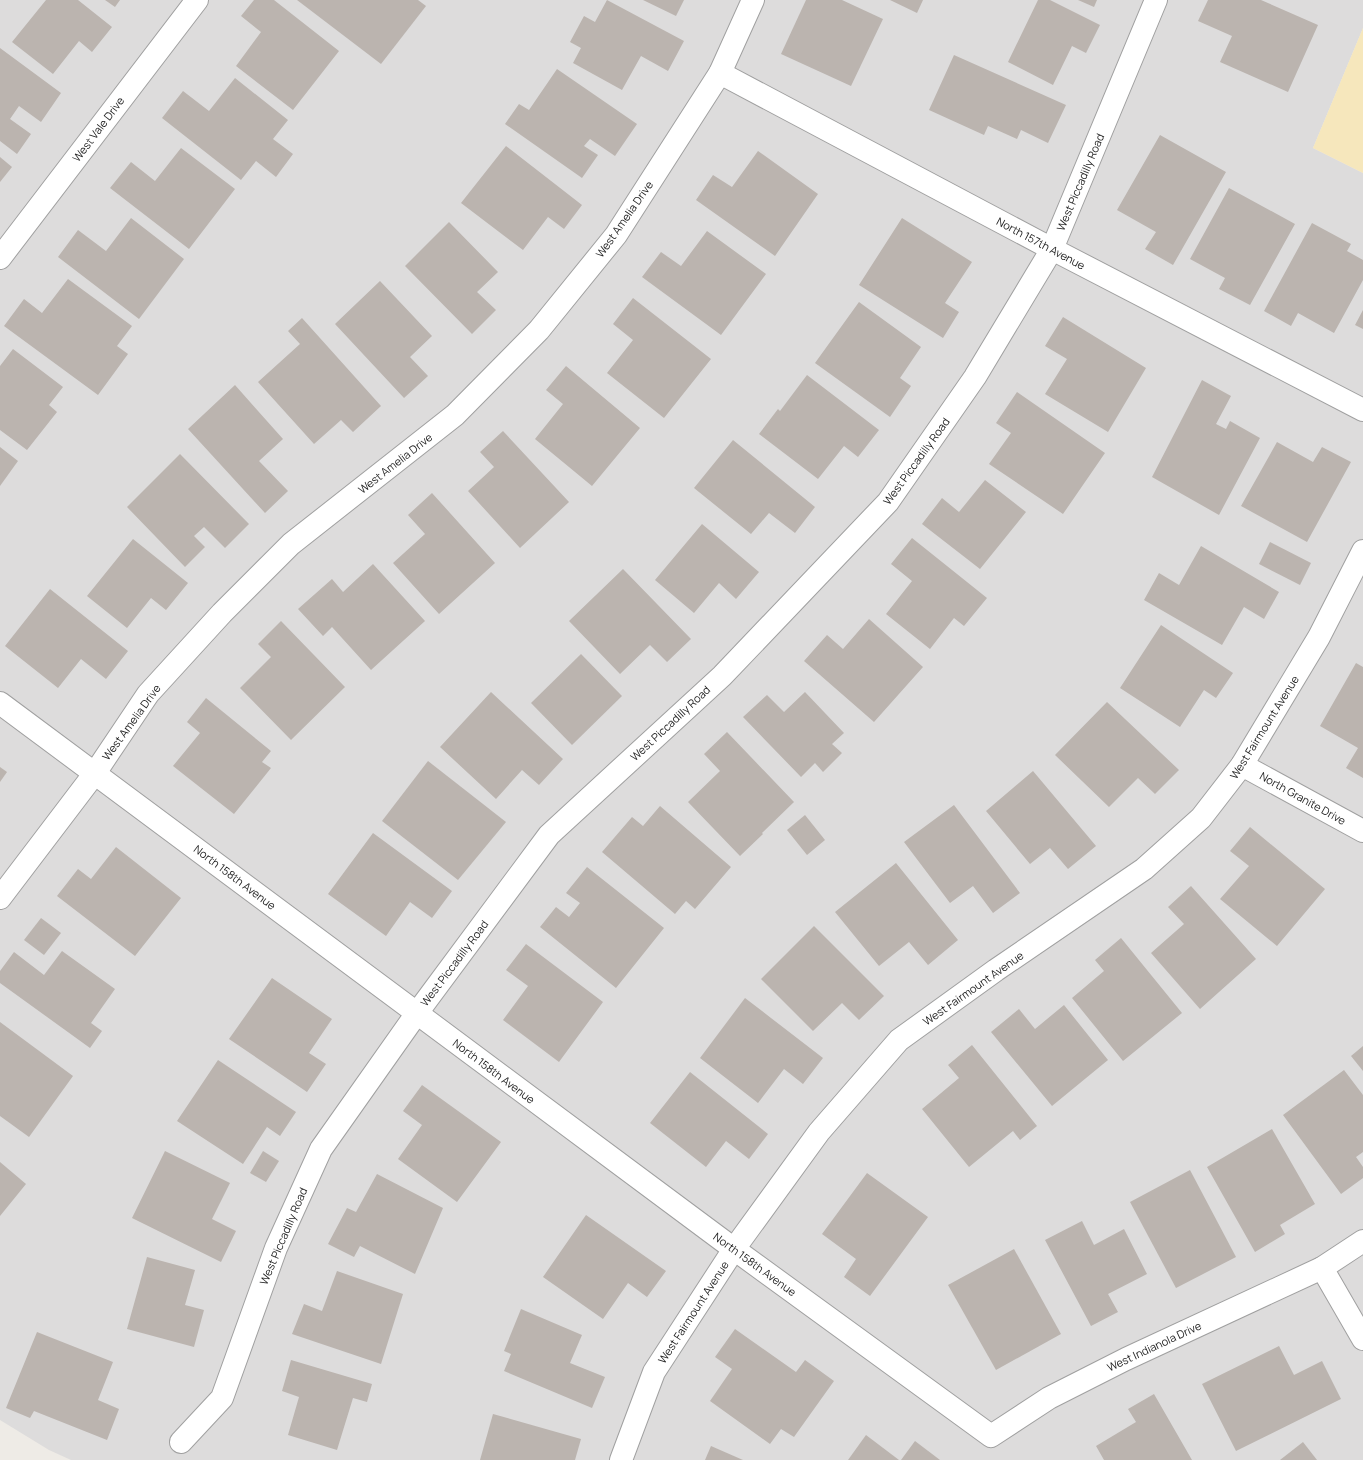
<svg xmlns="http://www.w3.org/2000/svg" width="1363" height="1460" font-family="Manrope,sans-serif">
  <rect width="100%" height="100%" fill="#eeebe6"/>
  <polygon fill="#dddcdc" points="0,0 1363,0 1363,28 1313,148 1363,173 1363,1460 71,1460 49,1450 0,1420"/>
  <polygon fill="#f6e7bc" points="1363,28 1363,173 1313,148"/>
  <g fill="#bbb4af">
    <polygon points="46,0 78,0 112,27 92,52 79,41 53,74 12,42"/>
    <polygon points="105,0 120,0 115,7"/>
    <polygon points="254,0 274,0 339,51 293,110 236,66 261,32 241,16"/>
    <polygon points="297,0 418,0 426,6 381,64"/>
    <polygon points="607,0 684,41 668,71 641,56 622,90 573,63 581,48 570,42 584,16 595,22"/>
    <polygon points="643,0 684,0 676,16"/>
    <polygon points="806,0 842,0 883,19 851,86 781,54"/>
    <polygon points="890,0 923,0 917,13"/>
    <polygon points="1038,0 1050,0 1100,25 1086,53 1072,46 1053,85 1008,62"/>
    <polygon points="1078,0 1097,0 1094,7"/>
    <polygon points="1208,0 1261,0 1318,25 1288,92 1220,62 1232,36 1198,21"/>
    <polygon points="0,48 61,93 41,122 19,106 10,119 31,134 17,154 0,141"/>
    <polygon points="954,55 1066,105 1048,143 1021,130 1017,139 988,126 984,135 929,110"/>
    <polygon points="557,69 637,124 615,156 590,139 584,146 598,155 582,178 505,124 519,104 529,110"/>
    <polygon points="235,78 288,120 273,139 293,154 276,177 256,161 241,180 162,118 183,91 209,111"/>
    <polygon points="1160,135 1226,172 1173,265 1145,249 1156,232 1117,210"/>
    <polygon points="506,146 582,205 564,229 548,217 523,250 461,203"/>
    <polygon points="181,148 235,189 189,249 110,188 131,162 155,181"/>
    <polygon points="758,151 818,194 775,256 696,200 713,175 732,187"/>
    <polygon points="0,157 12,167 0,182"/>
    <polygon points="1229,188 1295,224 1250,305 1219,289 1225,278 1190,259"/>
    <polygon points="131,218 184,259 139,319 58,257 78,230 106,251"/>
    <polygon points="902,218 972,262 945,303 959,312 943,338 859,285"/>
    <polygon points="449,222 498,272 477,292 496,310 472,334 405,266"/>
    <polygon points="1312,223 1351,244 1347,251 1363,260 1363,280 1334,333 1298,313 1291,326 1264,311"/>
    <polygon points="707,231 766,274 721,335 642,277 661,252 681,266"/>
    <polygon points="68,279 132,326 117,346 128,354 98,395 4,326 24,299 42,313"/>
    <polygon points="380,281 432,336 410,357 428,376 404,398 335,324"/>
    <polygon points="633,298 711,359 664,418 607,373 633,340 613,324"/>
    <polygon points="859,302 921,347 900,378 911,386 890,417 815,363"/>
    <polygon points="1363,310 1363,329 1355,325"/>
    <polygon points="1063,317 1146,368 1108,432 1045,394 1067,359 1045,346"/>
    <polygon points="302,318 381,406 353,432 341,420 314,444 258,382 300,344 288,331"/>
    <polygon points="13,349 63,387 49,405 57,412 27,450 0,430 0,366"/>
    <polygon points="566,366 640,428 592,486 535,439 563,404 546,390"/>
    <polygon points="807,375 879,430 858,457 844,446 818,479 759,434 778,409 780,411"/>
    <polygon points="1202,380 1231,396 1216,424 1226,429 1230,421 1260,438 1219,515 1152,477"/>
    <polygon points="235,385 283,439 259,461 288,491 265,513 188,429"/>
    <polygon points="1017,392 1105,453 1063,514 989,464 1011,433 996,423"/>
    <polygon points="503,431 569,502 520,548 468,491 494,467 480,452"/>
    <polygon points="733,440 815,507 795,533 769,513 751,534 694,488"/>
    <polygon points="1277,442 1313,462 1322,447 1351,462 1307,542 1241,506"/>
    <polygon points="0,447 18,461 0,486"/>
    <polygon points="180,454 249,524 225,548 204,527 194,536 205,547 185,567 127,507"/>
    <polygon points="985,480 1026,512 980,569 922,524 942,498 959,512"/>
    <polygon points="432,493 495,563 439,614 393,563 425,534 408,515"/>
    <polygon points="702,524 759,572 736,599 719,583 694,613 655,580"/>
    <polygon points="912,538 987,598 964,626 954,618 930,649 886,614 912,581 891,564"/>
    <polygon points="133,539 188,583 166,610 151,598 127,628 87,596"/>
    <polygon points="1270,542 1311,563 1300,585 1259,564"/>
    <polygon points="1201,546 1279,592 1264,619 1244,607 1222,645 1144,600 1159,573 1179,585"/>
    <polygon points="373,564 425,621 371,670 332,627 323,636 298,609 332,579 343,592"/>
    <polygon points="623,569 691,639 667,662 650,645 620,674 569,621"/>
    <polygon points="50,589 128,651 106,679 81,659 58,688 5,646"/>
    <polygon points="869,619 923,667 874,722 804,661 827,635 843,649"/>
    <polygon points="281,621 345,687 291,740 240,688 271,657 258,644"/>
    <polygon points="1161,625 1233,673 1216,698 1204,690 1180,727 1120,688"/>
    <polygon points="581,654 622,696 572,745 531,703"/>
    <polygon points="1356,663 1363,667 1363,778 1346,768 1358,748 1320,726"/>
    <polygon points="491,692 563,759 539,785 522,770 496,799 440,747"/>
    <polygon points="805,692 844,733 832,744 842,753 823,772 815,763 801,777 743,717 767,695 784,712"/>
    <polygon points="206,698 271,751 262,762 271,768 234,814 173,766 200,733 187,722"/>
    <polygon points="1107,702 1179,770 1155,794 1138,778 1109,807 1055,755"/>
    <polygon points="727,732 794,802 762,833 763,834 740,856 688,802 720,771 704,754"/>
    <polygon points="428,761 506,822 458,880 382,821"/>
    <polygon points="0,767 7,772 0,782"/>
    <polygon points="1033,771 1096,846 1068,869 1050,848 1030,864 986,811"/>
    <polygon points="954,805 1020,893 993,913 973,886 950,903 904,842"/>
    <polygon points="660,806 731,867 695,909 686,901 675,914 602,852 632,817 643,826"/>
    <polygon points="805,815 825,840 807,855 787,830"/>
    <polygon points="1250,827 1325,889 1277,946 1220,899 1249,866 1230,851"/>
    <polygon points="373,833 452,891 432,918 410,902 386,936 328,894"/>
    <polygon points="116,847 181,898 135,956 57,896 78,869 91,879"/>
    <polygon points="896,863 958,940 928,965 909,942 879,966 835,912"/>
    <polygon points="587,867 664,928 616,988 540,927 556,907 569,917 580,903 566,893"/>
    <polygon points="1191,886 1256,959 1200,1009 1151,953 1184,924 1168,907"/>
    <polygon points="41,918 61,933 44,955 24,940"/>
    <polygon points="814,926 884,996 859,1020 842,1003 813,1031 761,979"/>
    <polygon points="1121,938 1182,1013 1123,1061 1072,998 1104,971 1095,960"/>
    <polygon points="526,944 603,1002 559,1062 503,1020 528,986 506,970"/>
    <polygon points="62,951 115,989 91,1023 102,1031 90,1048 0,983 0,971 14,952 44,975"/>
    <polygon points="272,978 332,1019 309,1053 326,1064 307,1092 229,1039"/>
    <polygon points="745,998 823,1058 803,1084 784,1069 758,1103 700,1058"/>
    <polygon points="1064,1005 1108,1060 1052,1106 991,1032 1019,1009 1035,1029"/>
    <polygon points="0,1022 73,1076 29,1137 0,1116"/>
    <polygon points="972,1045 1037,1126 1020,1140 1013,1131 969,1167 922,1109 959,1078 948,1065"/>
    <polygon points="1363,1046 1363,1071 1351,1056"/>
    <polygon points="218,1060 296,1112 280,1136 267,1127 243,1164 177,1121"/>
    <polygon points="1344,1070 1363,1095 1363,1152 1356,1157 1363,1167 1363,1178 1341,1194 1283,1115"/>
    <polygon points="690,1072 768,1134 749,1159 726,1141 706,1167 650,1123"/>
    <polygon points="422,1085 501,1142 457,1202 398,1159 422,1125 403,1111"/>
    <polygon points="1272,1129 1315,1204 1280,1225 1285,1234 1255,1252 1207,1167"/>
    <polygon points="165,1151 230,1183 212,1219 236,1231 221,1262 132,1218"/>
    <polygon points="263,1151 279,1161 266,1182 250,1173"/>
    <polygon points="0,1162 26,1184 0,1216"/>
    <polygon points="1190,1170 1236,1257 1176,1288 1130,1202"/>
    <polygon points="867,1173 928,1217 870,1296 844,1277 856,1259 822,1234"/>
    <polygon points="377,1174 443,1208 415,1274 360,1246 354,1257 328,1244 347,1208 356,1212"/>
    <polygon points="586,1215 666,1271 647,1297 628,1283 603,1319 543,1277"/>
    <polygon points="1082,1221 1094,1245 1124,1229 1147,1274 1108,1294 1118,1312 1091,1326 1045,1240"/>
    <polygon points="1014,1249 1061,1334 996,1370 948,1285"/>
    <polygon points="147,1257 195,1270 185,1305 204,1310 194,1347 127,1329"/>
    <polygon points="337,1271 403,1294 381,1364 292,1334 304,1304 322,1311"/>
    <polygon points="521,1309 582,1335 570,1363 605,1377 592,1408 504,1371 511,1354 504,1351"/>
    <polygon points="735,1329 796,1372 805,1360 834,1381 794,1437 781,1429 770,1444 710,1401 732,1369 715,1357"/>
    <polygon points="37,1332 113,1362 98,1400 119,1409 107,1440 34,1411 30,1418 6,1408"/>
    <polygon points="1279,1346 1294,1375 1322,1361 1341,1399 1236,1451 1202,1384"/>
    <polygon points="291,1360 372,1384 367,1402 353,1398 337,1450 288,1435 299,1397 282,1391"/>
    <polygon points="1154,1394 1192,1460 1104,1460 1096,1446 1136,1422 1128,1409"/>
    <polygon points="493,1414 581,1439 575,1460 480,1460"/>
    <polygon points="866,1435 899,1460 848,1460"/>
    <polygon points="915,1441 940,1460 901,1460"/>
    <polygon points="1303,1442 1317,1460 1280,1460"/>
    <polygon points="711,1446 743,1460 705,1460"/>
  </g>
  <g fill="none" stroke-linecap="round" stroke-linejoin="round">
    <g stroke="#a0a0a0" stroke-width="24">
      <g id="minor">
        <polyline points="720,73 1052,249 1363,410"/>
        <polyline points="0,258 197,0"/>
        <polyline points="0,703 734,1249 991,1436 1049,1398 1126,1359 1322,1268 1363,1241"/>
        <polyline points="1242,765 1363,831"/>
        <polyline points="0,898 95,773 148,694 222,613 291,544 455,415 539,330 616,235 720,73 753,0"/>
        <polyline points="1322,1268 1363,1339"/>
        <polyline points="181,1442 222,1398 276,1248 321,1149 417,1013 549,835 722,676 888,502 975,377 1052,249 1156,0"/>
        <polyline points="621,1460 654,1372 734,1249 819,1132 899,1040 996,970 1144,869 1201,818 1242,765 1319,637 1363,551"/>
      </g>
    </g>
    <use href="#minor" stroke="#fff" stroke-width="22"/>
  </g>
  <g text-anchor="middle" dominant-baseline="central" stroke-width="4" stroke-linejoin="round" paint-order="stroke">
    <g font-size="11" fill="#1f1f1f" stroke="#fff">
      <text transform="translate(98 129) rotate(-53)">West Vale Drive</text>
      <text transform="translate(1080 182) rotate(-67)">West Piccadilly Road</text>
      <text transform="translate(624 219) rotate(-55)">West Amelia Drive</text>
      <text transform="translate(1041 243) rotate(28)">North 157th Avenue</text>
      <text transform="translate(916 461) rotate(-54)">West Piccadilly Road</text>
      <text transform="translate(395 463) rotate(-38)">West Amelia Drive</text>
      <text transform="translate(131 722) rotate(-54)">West Amelia Drive</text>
      <text transform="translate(670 723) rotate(-43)">West Piccadilly Road</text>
      <text transform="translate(1264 727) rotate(-58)">West Fairmount Avenue</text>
      <text transform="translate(1303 798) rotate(29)">North Granite Drive</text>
      <text transform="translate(235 877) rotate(37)">North 158th Avenue</text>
      <text transform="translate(454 963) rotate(-53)">West Piccadilly Road</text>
      <text transform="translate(973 988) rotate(-35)">West Fairmount Avenue</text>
      <text transform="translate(494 1071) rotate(37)">North 158th Avenue</text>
      <text transform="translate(283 1236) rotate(-67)">West Piccadilly Road</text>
      <text transform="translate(755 1264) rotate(36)">North 158th Avenue</text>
      <text transform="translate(693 1312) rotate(-57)">West Fairmount Avenue</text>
      <text transform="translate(1154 1346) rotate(-25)">West Indianola Drive</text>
    </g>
  </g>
</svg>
